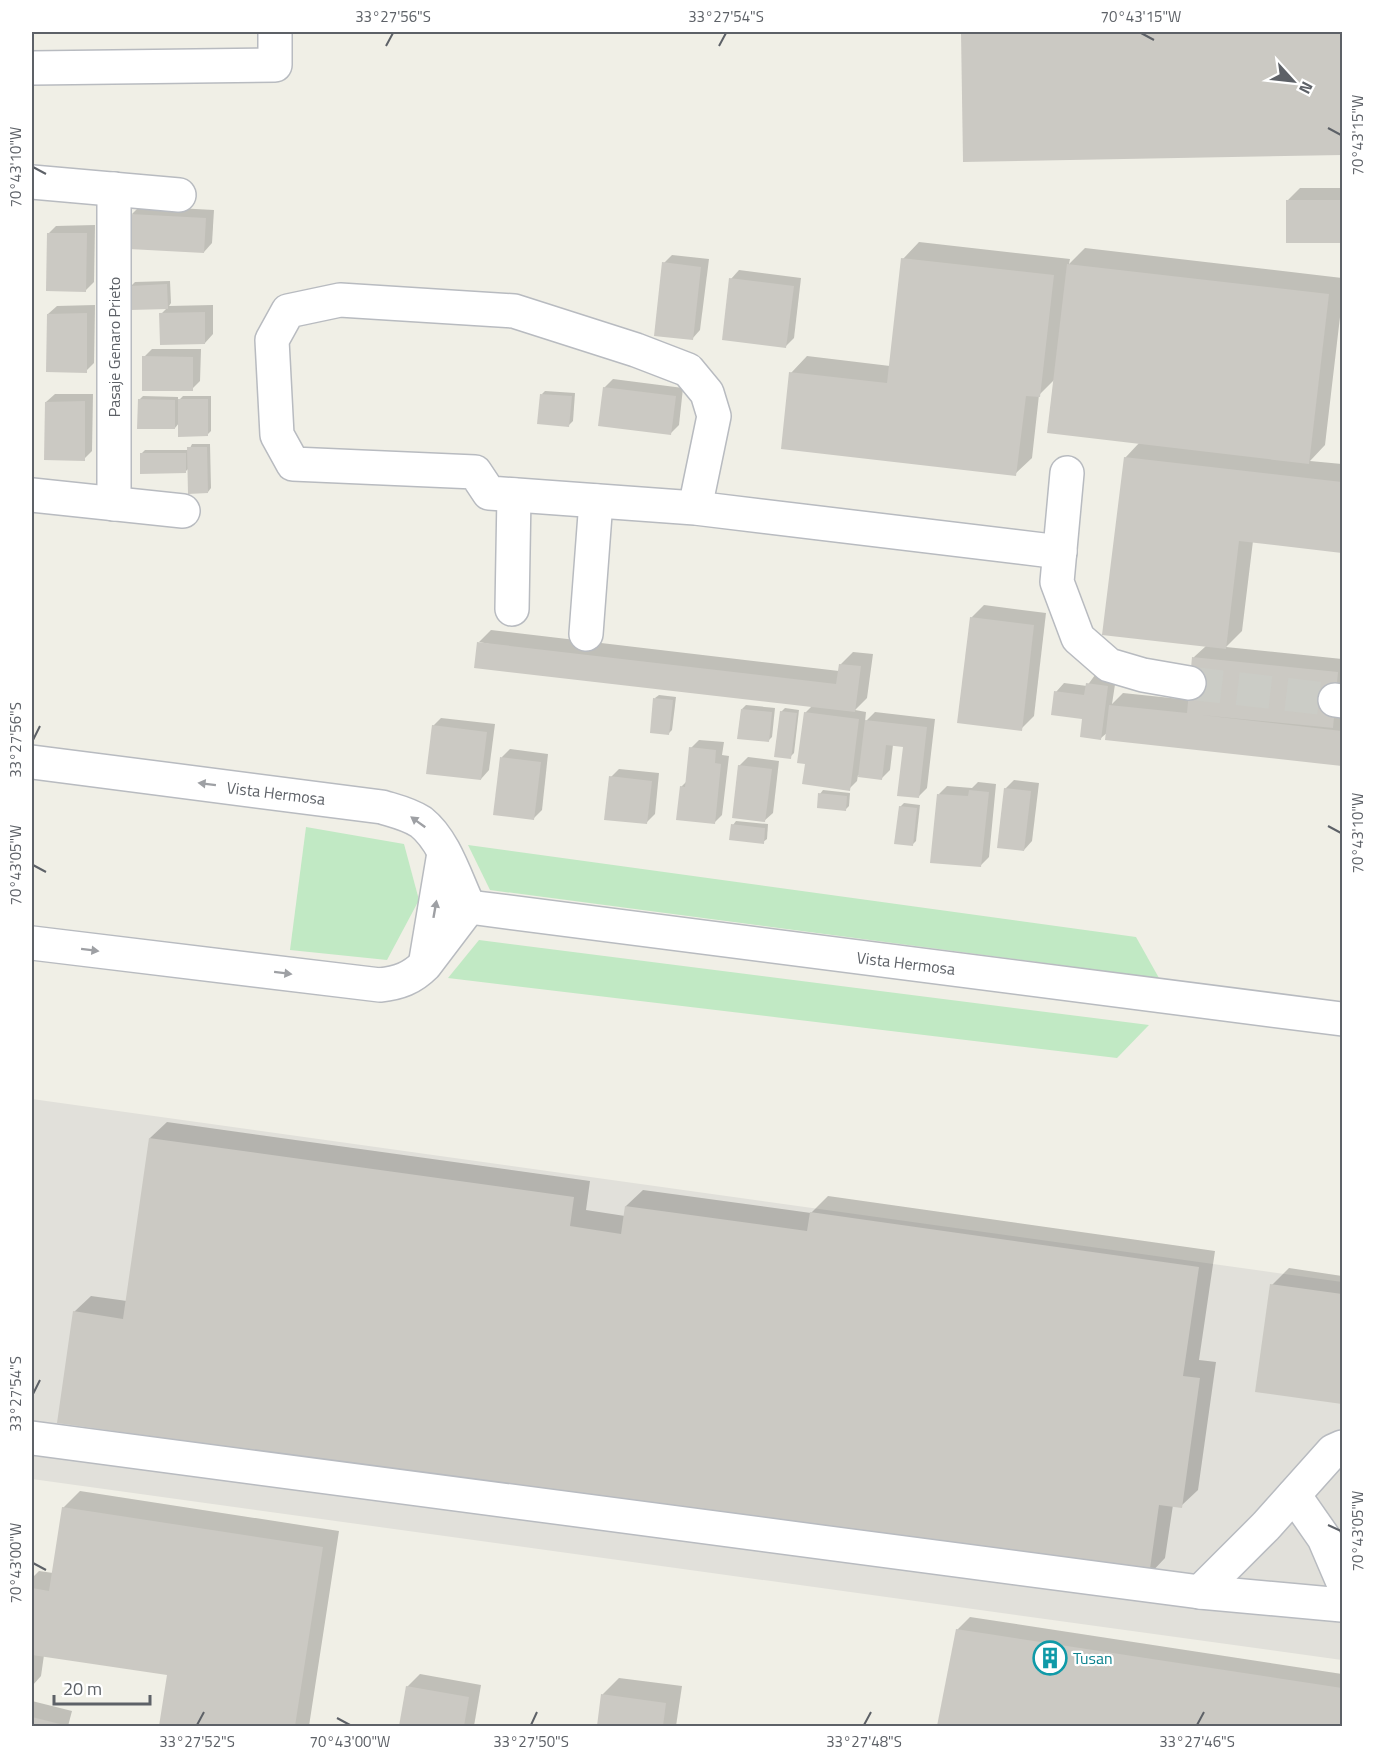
<svg xmlns="http://www.w3.org/2000/svg" width="1374" height="1758" font-family="'Titillium Web',sans-serif">
  <rect width="100%" height="100%" fill="#f0efe6"/>
  <polygon fill="#e1e0da" points="32,1099 1342,1282 1342,1660 32,1479"/>
  <g fill="#c1e9c4">
    <polygon points="306,827 404,844 419,900 387,960 290,950"/>
    <polygon points="468,845 1136,937 1159,978 490,890"/>
    <polygon points="479,940 1149,1025 1117,1058 448,978"/>
  </g>
  <g fill="#0003">
    <polygon points="964,32 1342,32 1342,154 965,160"/>
    <polygon points="1300,188 1342,188 1342,242 1287,242 1287,201"/>
    <polygon points="140,206 214,210 212,243 204,252 132,214"/>
    <polygon points="32,217 33,217 32,275"/>
    <polygon points="95,225 94,282 86,290 48,234 56,226"/>
    <polygon points="919,242 1070,259 1069,264 1085,248 1342,278 1342,300 1325,445 1310,461 1342,464 1342,552 1253,541 1242,631 1226,647 1342,659 1342,765 1107,739 1108,732 1101,738 1084,718 1056,692 1064,683 1087,686 1095,675 1116,678 1112,704 1123,693 1190,700 1194,657 1206,646 1125,458 1140,442 1054,380 1039,395 1032,458 1015,474 791,373 807,356 890,366 903,259"/>
    <polygon points="672,255 709,259 700,330 692,339 664,263"/>
    <polygon points="739,270 801,278 794,338 786,346 731,279"/>
    <polygon points="170,281 171,303 169,306 213,305 213,334 205,343 161,314 168,307 131,286 135,282"/>
    <polygon points="95,305 94,363 86,371 48,314 57,306"/>
    <polygon points="152,349 201,349 200,381 192,389 144,357"/>
    <polygon points="613,379 683,388 679,425 670,434 604,388"/>
    <polygon points="545,391 575,393 573,421 569,425 542,394"/>
    <polygon points="55,394 93,394 92,451 84,459 46,402"/>
    <polygon points="143,396 178,397 178,401 183,396 211,396 211,431 207,435 179,423 175,428 139,400"/>
    <polygon points="192,444 210,444 211,488 208,492 189,468 185,472 141,454 145,450 189,450"/>
    <polygon points="984,605 1046,613 1034,716 1021,729 971,618"/>
    <polygon points="491,630 839,671 840,665 853,652 873,654 867,698 855,710 866,712 865,722 875,712 935,719 927,788 918,797 904,746 893,745 890,770 882,778 858,775 857,781 849,789 807,762 805,713 812,706 479,642"/>
    <polygon points="659,695 676,697 672,730 668,734 655,698"/>
    <polygon points="746,705 775,708 772,737 768,741 742,709"/>
    <polygon points="785,708 799,710 794,753 790,757 781,712"/>
    <polygon points="441,718 495,724 489,770 481,779 433,726"/>
    <polygon points="699,740 724,742 722,755 729,756 722,815 714,823 681,787 687,781 691,748"/>
    <polygon points="510,749 548,754 542,810 533,819 495,814 502,757"/>
    <polygon points="748,757 779,761 773,813 764,821 739,766"/>
    <polygon points="619,769 659,773 655,814 646,823 611,777"/>
    <polygon points="1014,780 1039,783 1032,841 1024,850 1005,789"/>
    <polygon points="978,782 996,784 989,857 980,866 939,794 947,786 972,788"/>
    <polygon points="823,790 850,793 849,806 845,810 820,794"/>
    <polygon points="904,803 920,805 916,841 912,845 900,807"/>
    <polygon points="736,821 768,824 767,839 763,842 733,825"/>
    <polygon points="167,1122 590,1181 586,1210 625,1216 626,1206 643,1190 811,1213 828,1196 1215,1251 1199,1360 1216,1362 1198,1490 1181,1506 1173,1505 1165,1558 1149,1575 74,1312 91,1296 127,1301 150,1138"/>
    <polygon points="1289,1268 1342,1276 1342,1403 1256,1390 1272,1285"/>
    <polygon points="80,1491 339,1531 309,1726 160,1726 168,1674 44,1655 41,1676 32,1686 32,1578 39,1571 53,1573 63,1508"/>
    <polygon points="970,1617 1342,1674 1342,1726 939,1726 957,1630"/>
    <polygon points="420,1674 481,1685 474,1726 400,1726 407,1687"/>
    <polygon points="619,1678 682,1686 676,1726 598,1726 603,1694"/>
    <polygon points="32,1701 72,1711 68,1726 32,1726"/>
  </g>
  <g fill="#cbc9c3">
    <polygon points="961,32 1342,32 1342,155 963,162"/>
    <rect x="1286" y="200" width="56" height="43"/>
    <polygon points="130,214 206,218 204,253 129,249"/>
    <polygon points="47,233 87,233 86,292 46,291"/>
    <polygon points="901,258 1054,275 1040,397 1026,396 1016,476 781,449 789,372 887,383"/>
    <polygon points="662,262 701,267 693,340 654,336"/>
    <polygon points="1067,264 1329,294 1309,464 1047,433"/>
    <polygon points="729,278 794,286 786,348 722,340"/>
    <polygon points="167,284 168,309 130,310 130,286"/>
    <polygon points="205,312 205,344 160,345 159,313"/>
    <polygon points="87,313 87,373 46,372 47,314"/>
    <polygon points="142,356 193,357 193,391 142,391"/>
    <polygon points="603,387 676,396 671,435 598,426"/>
    <polygon points="540,394 572,396 569,427 537,424"/>
    <polygon points="138,399 175,400 175,429 137,429"/>
    <polygon points="178,399 208,399 208,436 178,437"/>
    <polygon points="85,401 85,461 44,460 45,402"/>
    <polygon points="187,447 207,447 208,493 188,494"/>
    <polygon points="140,453 186,453 186,473 140,474"/>
    <polygon points="1124,457 1342,482 1342,553 1239,541 1226,649 1102,635"/>
    <polygon points="970,617 1034,625 1022,731 957,723"/>
    <polygon points="477,642 836,684 839,664 861,666 855,712 474,668"/>
    <polygon points="1192,657 1338,672 1333,728 1201,715 1342,731 1342,766 1105,740 1109,705 1187,713"/>
    <polygon points="1086,683 1108,686 1101,740 1080,737 1082,719 1051,715 1054,691 1084,695"/>
    <polygon points="653,698 673,700 669,735 650,733"/>
    <polygon points="741,709 772,712 769,742 737,739"/>
    <polygon points="780,711 797,713 791,759 774,757"/>
    <polygon points="804,712 859,719 850,791 802,784 805,764 797,763"/>
    <polygon points="865,720 927,727 919,798 897,796 903,747 886,745 882,780 858,777"/>
    <polygon points="432,725 487,732 481,780 426,774"/>
    <polygon points="689,747 716,750 715,763 721,764 715,824 676,820 680,786 685,787"/>
    <polygon points="500,757 541,762 534,820 493,815"/>
    <polygon points="738,765 772,769 765,822 732,818"/>
    <polygon points="609,776 652,781 647,824 604,820"/>
    <polygon points="1004,788 1031,791 1024,851 997,848"/>
    <polygon points="969,790 989,792 981,867 930,863 937,794 968,796"/>
    <polygon points="818,793 847,796 846,811 817,808"/>
    <polygon points="899,806 917,808 913,846 894,844"/>
    <polygon points="731,824 765,828 764,844 729,840"/>
    <polygon points="149,1138 574,1197 570,1226 621,1234 625,1206 807,1231 810,1212 1199,1267 1183,1376 1200,1378 1182,1508 1159,1505 1149,1576 57,1423 73,1311 123,1319"/>
    <polygon points="1270,1284 1342,1294 1342,1404 1255,1392"/>
    <polygon points="62,1507 323,1547 295,1726 159,1726 167,1675 32,1655 32,1588 49,1591"/>
    <polygon points="956,1629 1342,1688 1342,1726 937,1726"/>
    <polygon points="406,1686 469,1697 464,1726 399,1726"/>
    <polygon points="601,1694 666,1703 663,1726 597,1726"/>
    <polygon points="32,1717 60,1724 59,1726 32,1726"/>
  </g>
  <g fill="none" stroke-linecap="round" stroke-linejoin="round">
    <polyline stroke="#cbccc6" stroke-width="33" stroke-dasharray="33 16" stroke-linecap="butt" points="1189,683 1335,700"/>
    <g stroke="#b8bbc0" stroke-width="36">
      <g id="minor">
        <polyline points="32,68 275,65 275,32"/>
        <polyline points="32,182 179,195"/>
        <polyline points="114,189 114,504"/>
        <polyline points="1067,473 1057,582 1078,638 1109,665 1143,675 1189,683"/>
        <polyline points="32,495 183,511"/>
        <polyline points="695,508 714,416 707,393 688,370 636,350 514,311 340,300 288,311 272,340 277,435 293,464 475,472 489,493 695,508 1060,552"/>
        <polyline points="512,609 514,495"/>
        <polyline points="586,634 596,501"/>
        <polyline points="1335,700 1342,701"/>
        <path d="M32,762L382,807C395,811 409,814 421,822C445,841 456,880 469,907"/>
        <polyline points="469,907 1342,1019"/>
        <path d="M32,943L380,985C399,983 412,978 425,965L469,907"/>
        <polyline points="426,960 444,853"/>
        <polyline points="32,1438 1200,1592 1342,1605"/>
        <polyline points="1294,1495 1324,1538 1342,1580"/>
        <polyline points="1200,1592 1266,1526 1333,1451 1342,1447"/>
      </g>
    </g>
    <use href="#minor" stroke="#fff" stroke-width="33"/>
  </g>
  <defs><path id="oneway-solid" d="M-6-.8H1V-3.2L6.5 0L1 3.2V.8H-6Z" transform="scale(1.5)"/></defs>
  <g fill="#9ea0a4">
    <use href="#oneway-solid" transform="translate(207 784) rotate(-173)"/>
    <use href="#oneway-solid" transform="translate(418 822) rotate(-144)"/>
    <use href="#oneway-solid" transform="translate(435 909) rotate(-80)"/>
    <use href="#oneway-solid" transform="translate(90 950) rotate(7)"/>
    <use href="#oneway-solid" transform="translate(283 973) rotate(7)"/>
  </g>
  <path fill="none" stroke="#5d6167" stroke-width="2" d="M1141,33L1154,40M386,46L393,33M719,46L726,33M1328,128L1341,135M33,167L46,174M33,740L40,726M1328,826L1341,833M33,865L46,872M33,1394L40,1380M1328,1525L1341,1531M33,1563L46,1570M337,1718L350,1725M197,1725L204,1712M531,1725L537,1712M864,1725L871,1712M1197,1725L1204,1712"/>
  <defs>
    <g id="building-ring" transform="scale(1.725)"><circle r="9.5" fill="#fff" stroke="#0f9aa8" stroke-width="1.5"/><path d="M-4-6H4V6H1V3H-1V6H-4ZM-2.5-4.3h1.7v1.8h-1.7ZM.8-4.3h1.7v1.8H.8ZM-2.5-1h1.7V.8h-1.7ZM.8-1h1.7V.8H.8Z" fill="#0f9aa8"/></g>
  </defs>
  <g fill-rule="evenodd">
    <use href="#building-ring" x="1050" y="1658"/>
  </g>
  <g text-anchor="middle" dominant-baseline="central" stroke-width="4.5" stroke-linejoin="round" paint-order="stroke">
    <g font-size="16" fill="#5d6167" stroke="#fff">
      <text transform="translate(114 347) rotate(-90)">Pasaje Genaro Prieto</text>
      <text transform="translate(276 793) rotate(7)">Vista Hermosa</text>
      <text transform="translate(906 963) rotate(7)">Vista Hermosa</text>
    </g>
    <g font-size="16" fill="#0d838f" stroke="#fff" text-anchor="start">
      <text x="1073" y="1658">Tusan</text>
    </g>
  </g>
  <rect width="1374" height="1758" fill="none" stroke="#ffffff" stroke-width="66"/>
  <g transform="translate(1293 81) rotate(117)" stroke="#ffffff" stroke-width="4.5" paint-order="stroke">
  <path d="M0-4.5L10 22L0 15L-10 22Z" fill="#5d6167"/>
  <text y="-9" font-size="16" font-weight="bold" text-anchor="middle" fill="#5d6167">N</text>
  </g>
  <path d="M54 1695v9h96v-9" fill="none" stroke="#5d6167" stroke-width="3"/>
  <text x="63" y="1695" font-size="18" fill="#5d6167" stroke="#ffffff" stroke-width="4.5" paint-order="stroke">20 m</text>
  <rect x="33" y="33" width="1308" height="1692" fill="none" stroke="#5d6167" stroke-width="2"/>
  <g font-size="15" text-anchor="middle" fill="#5d6167">
    <text x="393" y="22">33°27'56"S</text>
    <text x="726" y="22">33°27'54"S</text>
    <text x="1141" y="22">70°43'15"W</text>
    <text transform="translate(1358 135) rotate(-90)" y="5">70°43'15"W</text>
    <text transform="translate(16 167) rotate(-90)" y="5">70°43'10"W</text>
    <text transform="translate(16 740) rotate(-90)" y="5">33°27'56"S</text>
    <text transform="translate(1358 833) rotate(-90)" y="5">70°43'10"W</text>
    <text transform="translate(16 865) rotate(-90)" y="5">70°43'05"W</text>
    <text transform="translate(16 1394) rotate(-90)" y="5">33°27'54"S</text>
    <text transform="translate(1358 1531) rotate(-90)" y="5">70°43'05"W</text>
    <text transform="translate(16 1563) rotate(-90)" y="5">70°43'00"W</text>
    <text x="197" y="1747">33°27'52"S</text>
    <text x="350" y="1747">70°43'00"W</text>
    <text x="531" y="1747">33°27'50"S</text>
    <text x="864" y="1747">33°27'48"S</text>
    <text x="1197" y="1747">33°27'46"S</text>
  </g>
</svg>
